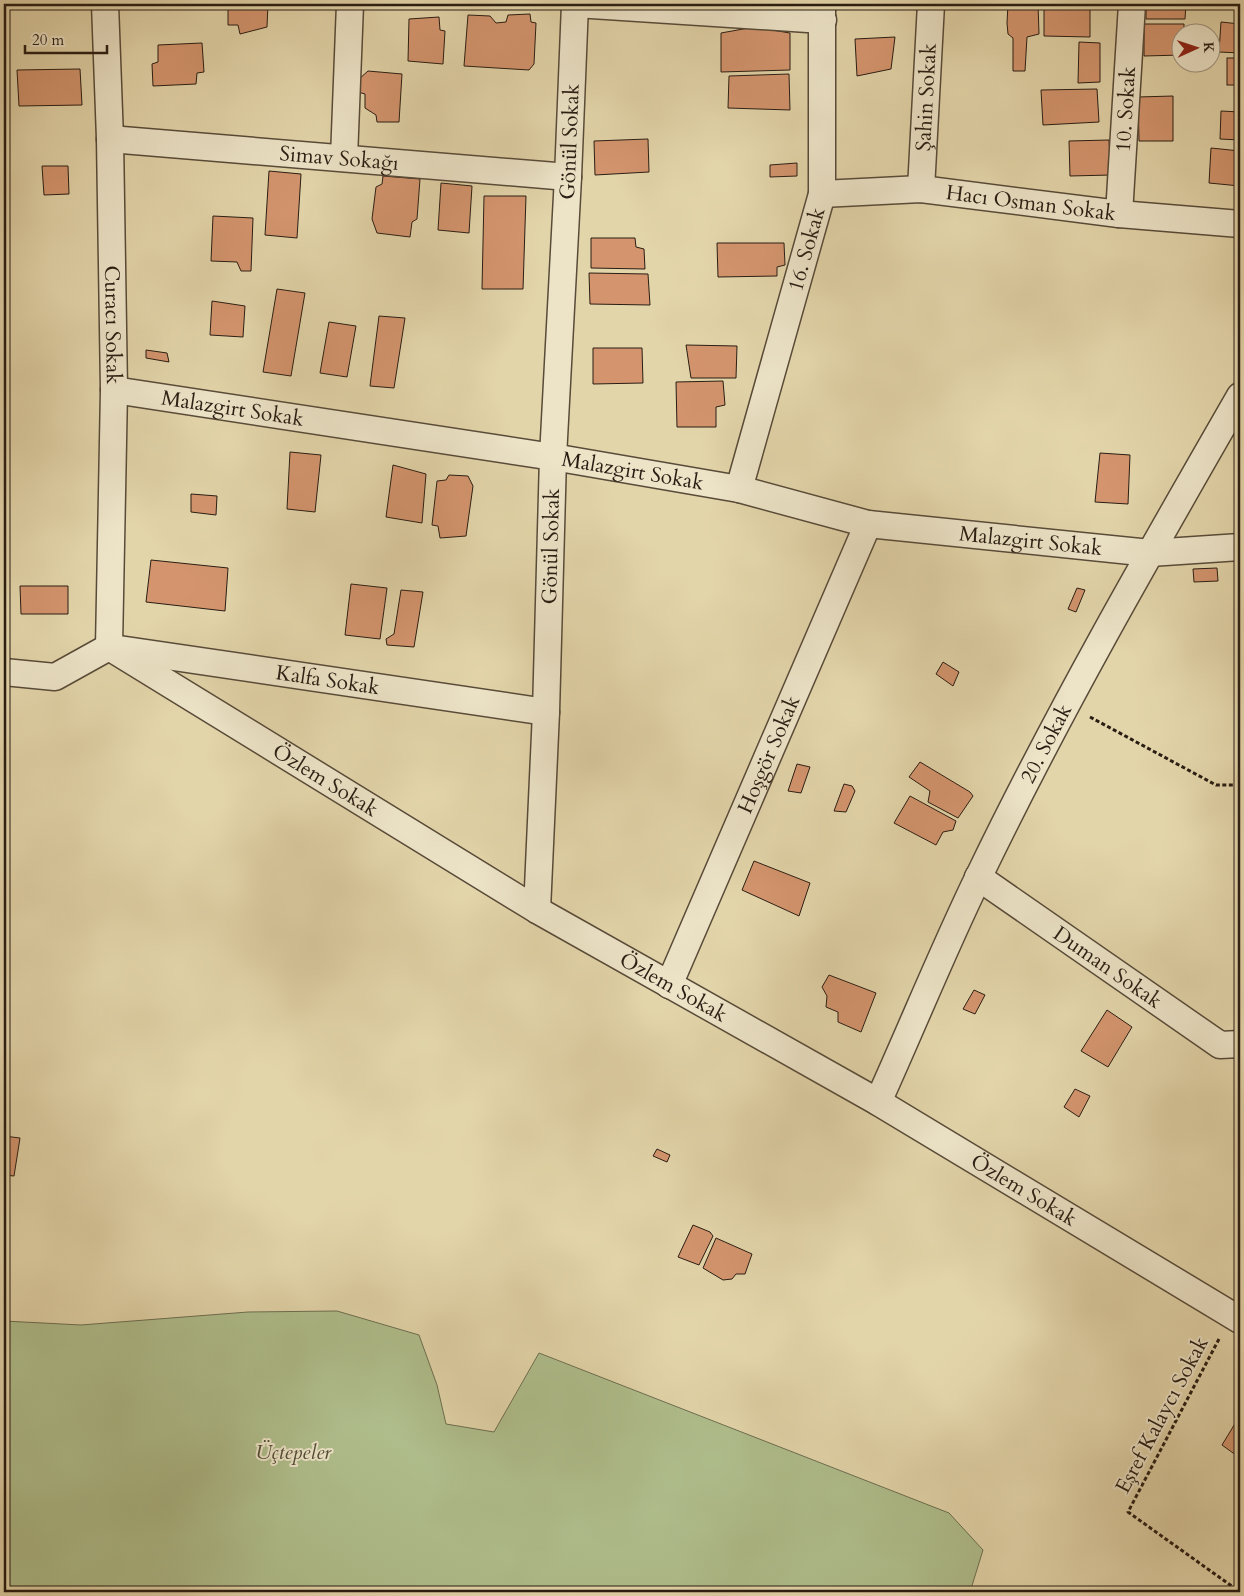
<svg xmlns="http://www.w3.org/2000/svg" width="1244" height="1596" font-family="Cardo,serif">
  <rect width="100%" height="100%" fill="#e3d5aa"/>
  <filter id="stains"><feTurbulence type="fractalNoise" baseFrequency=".004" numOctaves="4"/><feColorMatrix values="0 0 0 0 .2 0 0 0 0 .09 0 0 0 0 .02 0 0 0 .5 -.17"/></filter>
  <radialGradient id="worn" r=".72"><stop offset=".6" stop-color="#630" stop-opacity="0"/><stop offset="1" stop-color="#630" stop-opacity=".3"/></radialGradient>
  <polygon fill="#afbe8c" stroke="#6c6e50" points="337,1311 419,1335 437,1385 446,1424 494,1432 539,1353 949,1513 983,1550 970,1592 4,1592 4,1321 81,1325 248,1312"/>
  <g fill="#d4956e" stroke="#291d13">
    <polygon points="235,4 268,4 267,27 240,34 238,25 228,25 228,5"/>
    <polygon points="1008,4 1038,4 1039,34 1027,37 1025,71 1013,71 1013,38 1008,34 1007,23"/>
    <polygon points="1044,4 1090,4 1090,37 1044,36"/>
    <polygon points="1146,4 1186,4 1185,19 1146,19"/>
    <polygon points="530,14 531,22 536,23 534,64 529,70 464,66 468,15 490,16 496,23 506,22 508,15"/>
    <polygon points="439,17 440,30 445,31 443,64 408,61 409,19"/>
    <polygon points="1221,22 1240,24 1240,53 1219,52"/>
    <polygon points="1144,24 1184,24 1184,32 1182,32 1182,55 1144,56"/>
    <polygon points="754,27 790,33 790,70 721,72 721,33"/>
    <polygon points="895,37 891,69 857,76 855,39"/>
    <polygon points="1079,42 1100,43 1100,82 1078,83"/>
    <polygon points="202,43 204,72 197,73 196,84 153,86 152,64 158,62 158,45"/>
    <rect x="1227" y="58" width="13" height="27"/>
    <polygon points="80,69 82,105 19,106 17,70"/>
    <polygon points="368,71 402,74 399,122 377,122 376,115 365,108 365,94 358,92 359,79"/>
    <polygon points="789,74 790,110 728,108 729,76"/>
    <polygon points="1097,89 1099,122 1043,125 1041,90"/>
    <polygon points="1173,96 1173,141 1139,141 1138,97"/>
    <polygon points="1221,111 1240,112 1240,140 1220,139"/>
    <polygon points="648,139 649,172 595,175 594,141"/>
    <polygon points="1109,140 1111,175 1070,176 1069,141"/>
    <polygon points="1211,148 1240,151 1240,186 1209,183"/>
    <polygon points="797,163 797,176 770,177 770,165"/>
    <polygon points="42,166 68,166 69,194 44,195"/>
    <polygon points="269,171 301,174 297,238 265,235"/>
    <polygon points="383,176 420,179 417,219 412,222 410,237 377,233 372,219 376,187 382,184"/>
    <polygon points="441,183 472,186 469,233 438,230"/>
    <polygon points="484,196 526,196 523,289 482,289"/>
    <polygon points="213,216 253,218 251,271 241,271 237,262 211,261"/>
    <polygon points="591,238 635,238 636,247 644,249 645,269 591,268"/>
    <polygon points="717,243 784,243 785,265 777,267 777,276 718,277"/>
    <polygon points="589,273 648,274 650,305 590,304"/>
    <polygon points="277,289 305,293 291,376 263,372"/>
    <polygon points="212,301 245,306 243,337 210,335"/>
    <polygon points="379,316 405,318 394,388 370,386"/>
    <polygon points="329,322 356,326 347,377 320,373"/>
    <polygon points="686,345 737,346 736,378 691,378"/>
    <polygon points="593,348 642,348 643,383 593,384"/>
    <polygon points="146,350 167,353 169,362 146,358"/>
    <polygon points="723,381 725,405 716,407 716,427 677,427 676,382"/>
    <polygon points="290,452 321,455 315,512 287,509"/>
    <polygon points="1100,453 1130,455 1128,504 1095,502"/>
    <polygon points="393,465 426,474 422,523 386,517"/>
    <polygon points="449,475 468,476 473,486 466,536 440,538 438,526 432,525 437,481 446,480"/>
    <polygon points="191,494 217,496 216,515 191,512"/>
    <polygon points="151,560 228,568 225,611 146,602"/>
    <polygon points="1217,568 1218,581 1194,582 1193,569"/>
    <polygon points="351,584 387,588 380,639 345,635"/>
    <polygon points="20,586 68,586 68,614 21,614"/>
    <polygon points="1077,588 1085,590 1076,612 1068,609"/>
    <polygon points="401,590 423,592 414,647 387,645 386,639 394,634"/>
    <polygon points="943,662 959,672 953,686 936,674"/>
    <polygon points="920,762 970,792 973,796 958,818 928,802 930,791 909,777"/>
    <polygon points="797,764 810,767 801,793 788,791"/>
    <polygon points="844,784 852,786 855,791 846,812 834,811"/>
    <polygon points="910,796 956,821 953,830 943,832 936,845 894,823"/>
    <polygon points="754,861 810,883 799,916 742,890"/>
    <polygon points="829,975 876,993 861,1032 838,1022 838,1012 826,1007 827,996 822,987"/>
    <polygon points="974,990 985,995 975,1014 963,1009"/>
    <polygon points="1107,1010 1132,1027 1108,1067 1081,1051"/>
    <polygon points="1075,1089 1090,1096 1079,1117 1064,1107"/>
    <polygon points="4,1136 20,1138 14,1176 4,1175"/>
    <polygon points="657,1149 670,1155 667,1162 653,1156"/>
    <polygon points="693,1225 710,1232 713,1236 699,1265 678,1257"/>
    <polygon points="716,1238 752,1254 745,1274 736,1274 732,1279 723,1280 703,1268"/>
    <polygon points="1239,1417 1240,1418 1240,1458 1222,1445"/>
  </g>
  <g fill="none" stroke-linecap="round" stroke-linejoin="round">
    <g stroke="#584b39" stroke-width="29">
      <g id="minor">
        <path id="s1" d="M105,4L110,139L114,390L109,647"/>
        <polyline points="576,4 823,20"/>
        <path id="s2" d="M110,139L568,177"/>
        <polyline points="344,158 350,4"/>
        <path id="s3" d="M921,189L931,4"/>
        <path id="s4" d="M822,194L921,189L1119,214L1240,224"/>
        <path id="s5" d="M1119,214L1132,4"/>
        <path id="s6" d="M114,390L553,457L739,489L868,524L1150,553L1240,547"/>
        <path id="s7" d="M739,489L822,194V4"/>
        <path id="s8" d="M109,647L537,910L878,1102L1240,1320"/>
        <path id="s9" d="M119,649L546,712"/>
        <polyline points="4,672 55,677 109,647"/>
        <path id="s10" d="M978,877L1220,1045L1240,1044"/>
        <path id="s11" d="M537,910L546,712L553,457L568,177L575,4"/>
        <path id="s12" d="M669,985L868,524"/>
        <path id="s13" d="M878,1102C912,1027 943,950 979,876C1058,712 1149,554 1240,396"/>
      </g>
    </g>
    <g stroke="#291d13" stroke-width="3" stroke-dasharray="4 2.5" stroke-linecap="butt">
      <polyline points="1090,717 1216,785 1240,785"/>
      <polyline points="1219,1339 1128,1512 1240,1592"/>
    </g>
    <use href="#minor" stroke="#ede4c8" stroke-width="26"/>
  </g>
  <g text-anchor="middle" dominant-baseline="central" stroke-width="4" stroke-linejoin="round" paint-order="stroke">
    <g font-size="21" fill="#291d13" stroke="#ede4c8">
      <text stroke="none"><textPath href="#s3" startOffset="92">Şahin Sokak</textPath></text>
      <text stroke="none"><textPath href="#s5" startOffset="105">10. Sokak</textPath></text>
      <text stroke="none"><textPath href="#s11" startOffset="769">Gönül Sokak</textPath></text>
      <text stroke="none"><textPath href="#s2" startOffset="230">Simav Sokağı</textPath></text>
      <text stroke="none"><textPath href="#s4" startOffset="210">Hacı Osman Sokak</textPath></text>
      <text stroke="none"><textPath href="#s7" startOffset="249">16. Sokak</textPath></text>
      <text stroke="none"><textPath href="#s1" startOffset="321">Curacı Sokak</textPath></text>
      <text stroke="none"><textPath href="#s6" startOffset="120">Malazgirt Sokak</textPath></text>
      <text stroke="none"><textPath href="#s6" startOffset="525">Malazgirt Sokak</textPath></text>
      <text stroke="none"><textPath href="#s6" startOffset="930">Malazgirt Sokak</textPath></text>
      <text stroke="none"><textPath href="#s11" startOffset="364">Gönül Sokak</textPath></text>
      <text stroke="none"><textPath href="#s9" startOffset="211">Kalfa Sokak</textPath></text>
      <text stroke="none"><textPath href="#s13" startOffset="396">20. Sokak</textPath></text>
      <text stroke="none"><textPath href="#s12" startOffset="251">Hoşgör Sokak</textPath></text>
      <text stroke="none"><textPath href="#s8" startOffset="254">Özlem Sokak</textPath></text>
      <text stroke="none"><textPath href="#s10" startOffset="158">Duman Sokak</textPath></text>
      <text stroke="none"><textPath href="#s8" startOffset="659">Özlem Sokak</textPath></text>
      <text stroke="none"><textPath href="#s8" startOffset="1064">Özlem Sokak</textPath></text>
      <text transform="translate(1162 1415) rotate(-62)">Eşref Kalaycı Sokak</text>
    </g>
    <g font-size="21" font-style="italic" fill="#514d37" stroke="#ede4c8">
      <text x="293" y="1452">Üçtepeler</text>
    </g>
  </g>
  <rect width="1244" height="1596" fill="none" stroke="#e3d5aa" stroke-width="20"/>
  <rect x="5" y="5" width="1234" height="1586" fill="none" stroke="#291d13" stroke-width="2.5"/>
  <rect x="10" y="10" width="1224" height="1576" fill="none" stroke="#291d13"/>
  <g transform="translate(1196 48) rotate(87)"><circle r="24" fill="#ede4c8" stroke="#9f9480"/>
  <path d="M0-4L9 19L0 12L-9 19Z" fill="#8f2418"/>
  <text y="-8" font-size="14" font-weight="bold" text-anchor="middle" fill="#291d13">K</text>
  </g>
  <path d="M25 45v8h82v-8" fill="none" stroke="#291d13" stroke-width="2.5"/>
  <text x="32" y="45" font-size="15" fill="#291d13" stroke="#ede4c8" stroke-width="4" paint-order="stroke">20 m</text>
  <rect width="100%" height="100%" filter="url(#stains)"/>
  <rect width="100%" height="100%" fill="url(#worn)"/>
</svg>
